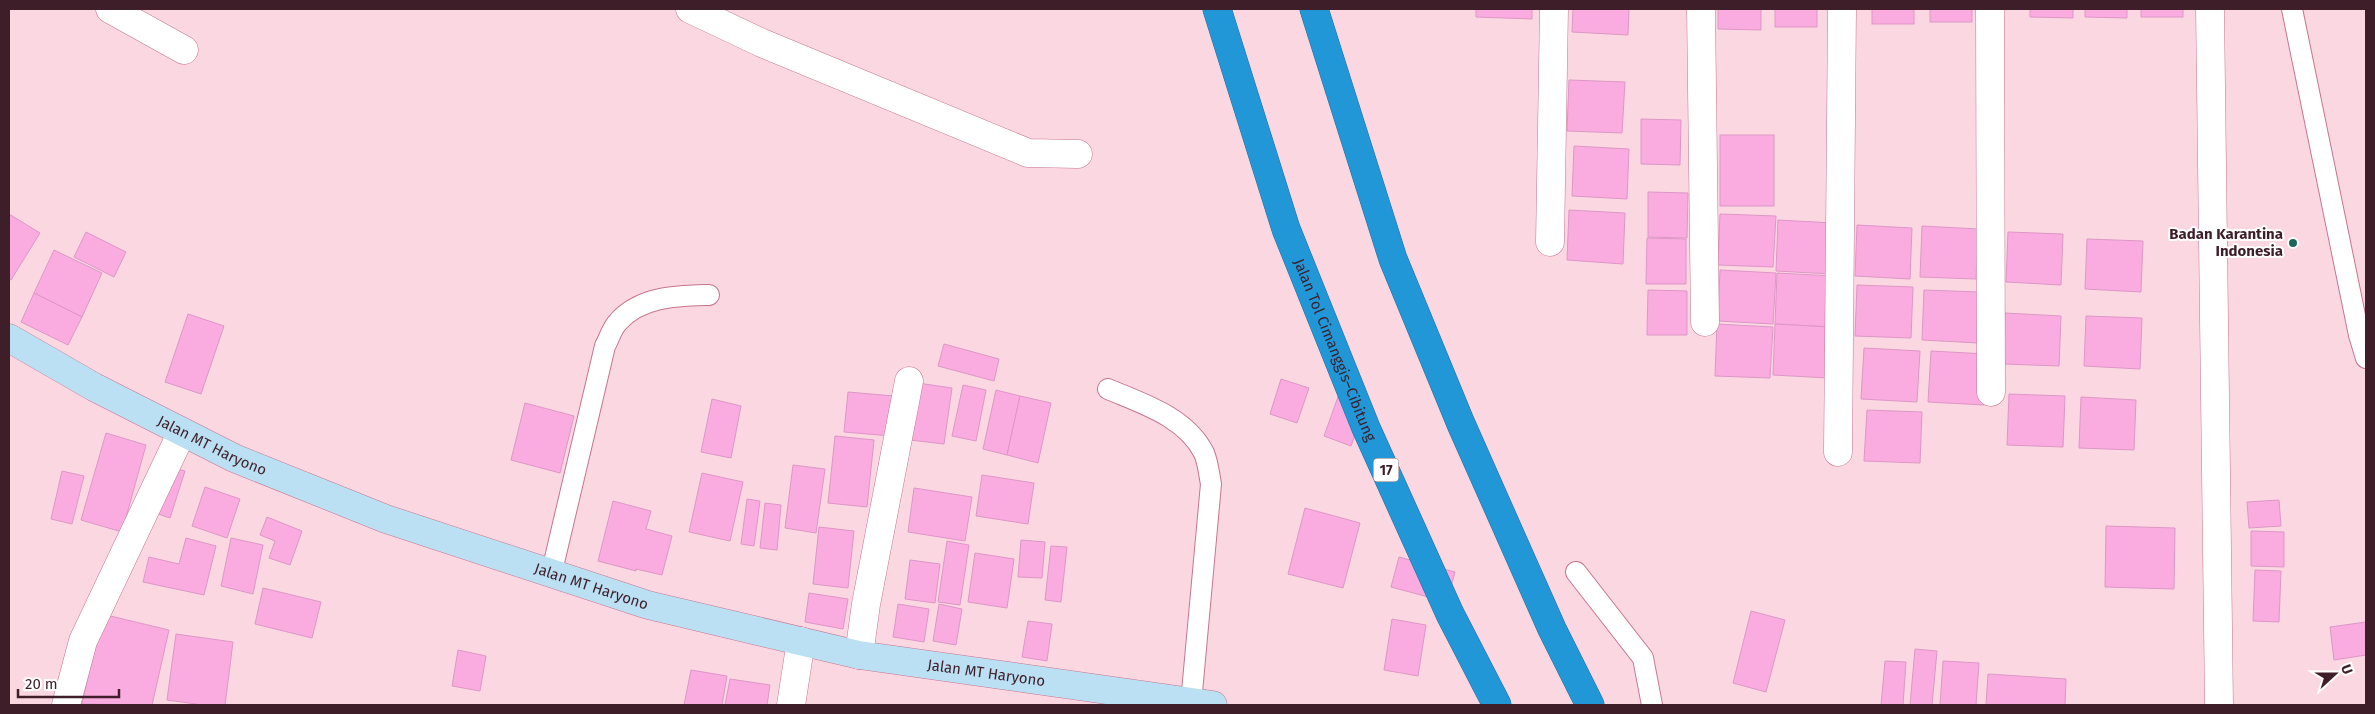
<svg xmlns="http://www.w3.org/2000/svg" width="2375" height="714" font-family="'Fira Sans',sans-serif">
  <rect width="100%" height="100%" fill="#fbd7e1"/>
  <g fill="#faace1" stroke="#dd97c6">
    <polygon points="1476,9 1532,9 1532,19 1476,17"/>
    <polygon points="1573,9 1629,9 1628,35 1572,32"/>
    <polygon points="1718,9 1761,9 1761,30 1718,29"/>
    <rect x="1775" y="9" width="42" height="18"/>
    <rect x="1872" y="9" width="42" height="15"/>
    <rect x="1930" y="9" width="42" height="13"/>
    <polygon points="2030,9 2073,9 2073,18 2030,17"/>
    <polygon points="2085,9 2127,9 2127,18 2085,17"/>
    <rect x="2141" y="9" width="42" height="8"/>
    <polygon points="1569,80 1625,82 1622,133 1567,131"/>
    <polygon points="1641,119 1681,120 1680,165 1641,164"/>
    <rect x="1720" y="135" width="54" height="71"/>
    <polygon points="1574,146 1629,149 1627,199 1572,196"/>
    <polygon points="1648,192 1688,193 1687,238 1648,237"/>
    <polygon points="1569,210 1625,213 1623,264 1567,260"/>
    <polygon points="9,214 40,233 11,280 9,279"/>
    <polygon points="1720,214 1776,216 1773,267 1718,265"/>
    <polygon points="1778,220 1834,223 1831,274 1776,271"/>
    <polygon points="1857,225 1912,228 1910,279 1855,276"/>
    <polygon points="1922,226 1978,229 1976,279 1920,277"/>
    <polygon points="86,232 126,252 114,277 74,257"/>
    <polygon points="2008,232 2063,234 2061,285 2006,282"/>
    <polygon points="1647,238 1686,239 1686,284 1646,284"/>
    <polygon points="2087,239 2143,241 2141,292 2085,289"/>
    <polygon points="54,250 102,273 82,317 34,293"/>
    <polygon points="1720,270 1776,273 1773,324 1718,321"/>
    <polygon points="1777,273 1833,276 1831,327 1775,324"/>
    <polygon points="1857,285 1913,287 1911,338 1855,336"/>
    <polygon points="1648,290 1687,291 1687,335 1647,335"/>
    <polygon points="1924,290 1980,292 1978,343 1922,340"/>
    <polygon points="34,293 82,317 68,345 21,322"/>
    <polygon points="2005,313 2061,316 2059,366 2003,364"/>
    <polygon points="188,314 224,326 201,394 165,382"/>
    <polygon points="2086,316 2142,318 2140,369 2084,366"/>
    <polygon points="1717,324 1773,327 1770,378 1715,376"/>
    <polygon points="1775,324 1830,327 1828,378 1773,375"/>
    <polygon points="944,344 999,359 994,381 938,366"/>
    <polygon points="1864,348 1920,351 1917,402 1861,399"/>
    <polygon points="1931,351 1986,354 1984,405 1928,402"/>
    <polygon points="1281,379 1309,388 1297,423 1270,414"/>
    <polygon points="918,383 952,388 944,444 910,440"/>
    <polygon points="963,385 986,390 976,441 952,436"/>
    <polygon points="996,390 1020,396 1007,455 983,449"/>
    <polygon points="848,392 894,396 891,436 844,432"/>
    <polygon points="1339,394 1366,404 1351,446 1324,436"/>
    <polygon points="2009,394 2065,396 2063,447 2007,445"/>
    <polygon points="1020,396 1051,403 1038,463 1007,455"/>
    <polygon points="2081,397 2136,400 2134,450 2079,448"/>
    <polygon points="712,399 741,406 731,458 701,452"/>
    <polygon points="525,403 574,416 560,473 511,460"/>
    <polygon points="1867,410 1922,412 1920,463 1864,461"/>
    <polygon points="106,433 146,445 122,532 81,520"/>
    <polygon points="835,436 874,440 867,507 828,503"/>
    <polygon points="793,465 825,469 816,533 785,528"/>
    <polygon points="167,466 185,471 170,518 152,512"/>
    <polygon points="62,471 84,476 72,524 51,519"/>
    <polygon points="702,473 743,482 730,541 689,532"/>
    <polygon points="982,475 1034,483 1028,524 976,516"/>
    <polygon points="205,487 240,499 227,538 192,526"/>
    <polygon points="914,488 972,497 965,541 908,532"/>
    <polygon points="747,499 760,501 754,546 741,544"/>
    <polygon points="2279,500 2281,526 2249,528 2247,502"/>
    <polygon points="613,501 651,511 646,529 672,536 662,575 636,569 636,571 598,561"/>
    <polygon points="765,503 781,505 777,550 760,548"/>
    <polygon points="1305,508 1360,523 1343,588 1288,574"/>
    <polygon points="267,517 302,531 290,565 269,558 275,541 260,535"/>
    <polygon points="2106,526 2175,528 2174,589 2105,587"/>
    <polygon points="819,527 854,531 848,588 813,584"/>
    <polygon points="2251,531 2284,532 2284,567 2251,566"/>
    <polygon points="186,538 216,546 204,595 143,582 149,557 179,564"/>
    <polygon points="231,538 263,545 253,594 221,586"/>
    <polygon points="1021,540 1045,542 1042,578 1018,577"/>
    <polygon points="947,541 969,545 960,605 938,602"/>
    <polygon points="1051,546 1067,547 1061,602 1045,600"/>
    <polygon points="975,553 1014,559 1007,608 968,602"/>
    <polygon points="1399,557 1455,572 1447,602 1391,587"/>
    <polygon points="910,560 940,564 935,603 905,599"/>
    <polygon points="2255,570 2281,571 2279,622 2253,621"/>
    <polygon points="263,588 321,602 312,638 255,624"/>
    <polygon points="809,593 848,599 843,629 805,622"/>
    <polygon points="898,604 929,609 924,642 893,637"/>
    <polygon points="939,604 962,609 956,645 933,641"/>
    <polygon points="1751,611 1785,620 1766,692 1733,683"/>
    <polygon points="102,614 169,630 152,705 82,704"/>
    <polygon points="1392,619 1426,625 1418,676 1384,670"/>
    <polygon points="1028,621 1052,624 1047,661 1022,657"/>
    <polygon points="2366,622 2366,655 2334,660 2330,627"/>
    <polygon points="176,634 233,642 225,705 203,705 167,700"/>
    <polygon points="1915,649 1937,651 1932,705 1910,705"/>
    <polygon points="458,650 486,656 480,691 452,686"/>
    <polygon points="1885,661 1906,662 1903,705 1881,705"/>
    <polygon points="1943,661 1979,663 1976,705 1940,705"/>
    <polygon points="691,670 727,676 722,705 684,705"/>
    <polygon points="1988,674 2066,679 2065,705 1986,705"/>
    <polygon points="730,679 770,685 767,705 725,705"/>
  </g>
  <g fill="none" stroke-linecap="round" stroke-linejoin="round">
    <g stroke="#c5768f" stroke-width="22">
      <g id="lane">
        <polyline points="2292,9 2359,335 2366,358"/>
        <path d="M1108,389C1143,404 1186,417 1204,453C1208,462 1209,474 1211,484L1191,703"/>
        <polyline points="1576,572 1643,658 1652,705"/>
        <path d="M551,575L605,346C609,339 612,328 618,322C641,296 677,296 709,295"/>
      </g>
    </g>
    <g stroke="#c5768f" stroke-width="29">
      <g id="street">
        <polyline points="110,9 184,50"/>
        <polyline points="690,9 762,43 1028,153 1078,154"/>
        <polyline points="1701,9 1705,322"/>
        <polyline points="1990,9 1991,392"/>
        <polyline points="2210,9 2219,705"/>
        <polyline points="1550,242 1554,9"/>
        <polyline points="1838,452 1842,9"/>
        <polyline points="859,655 866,604 909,381"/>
        <polyline points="66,705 83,641 182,432"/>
        <polyline points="791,705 801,641"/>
      </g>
    </g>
    <g stroke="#c5768f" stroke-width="29">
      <g id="secondary">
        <path id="s1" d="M9,338L94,387L234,458L386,519L648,605L859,655L1213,705"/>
      </g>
    </g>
    <g stroke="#2b6d9b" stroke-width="29">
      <g id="highway">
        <path id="s2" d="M1217,9L1286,229L1366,428L1450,614L1497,705"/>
        <polyline points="1314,9 1393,259 1461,424 1552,629 1590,705"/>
      </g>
    </g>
    <use href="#lane" stroke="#fff" stroke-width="20"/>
    <use href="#street" stroke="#fff" stroke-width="28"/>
    <use href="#secondary" stroke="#bce0f3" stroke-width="28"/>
    <use href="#highway" stroke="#2197d8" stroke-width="28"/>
  </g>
  <circle fill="#1f665a" stroke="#fff" stroke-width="2" cx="2293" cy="243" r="5"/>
  <g text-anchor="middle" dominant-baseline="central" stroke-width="4" stroke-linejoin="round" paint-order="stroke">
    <rect fill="#fff" stroke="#786269" stroke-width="1" x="1373.5" y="458.5" width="25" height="23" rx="4"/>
    <g font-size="14" font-weight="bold" fill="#3e1e29">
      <text x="1386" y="470">17</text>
    </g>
    <g font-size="15" font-weight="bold" fill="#3e1e29" stroke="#fff" text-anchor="end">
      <text x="2283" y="234">Badan Karantina<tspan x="2283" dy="17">Indonesia</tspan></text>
    </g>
    <g font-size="15" fill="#3e1e29" stroke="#fff">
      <text stroke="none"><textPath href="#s2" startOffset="361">Jalan Tol Cimanggis–Cibitung</textPath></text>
      <text stroke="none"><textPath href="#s1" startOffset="230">Jalan MT Haryono</textPath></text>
      <text stroke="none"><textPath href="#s1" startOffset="635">Jalan MT Haryono</textPath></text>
      <text stroke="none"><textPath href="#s1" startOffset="1040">Jalan MT Haryono</textPath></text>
    </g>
  </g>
  <rect width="2375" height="714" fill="none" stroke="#3e1e29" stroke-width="20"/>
  <g transform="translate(2335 674) rotate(69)" stroke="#ffffff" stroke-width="4" paint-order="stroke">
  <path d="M0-4L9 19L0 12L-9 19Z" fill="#3e1e29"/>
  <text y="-8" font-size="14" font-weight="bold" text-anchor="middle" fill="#3e1e29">U</text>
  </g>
  <path d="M18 689v8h101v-8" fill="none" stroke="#3e1e29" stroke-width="2.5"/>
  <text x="25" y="689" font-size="15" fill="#3e1e29" stroke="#ffffff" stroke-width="4" paint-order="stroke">20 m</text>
</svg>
